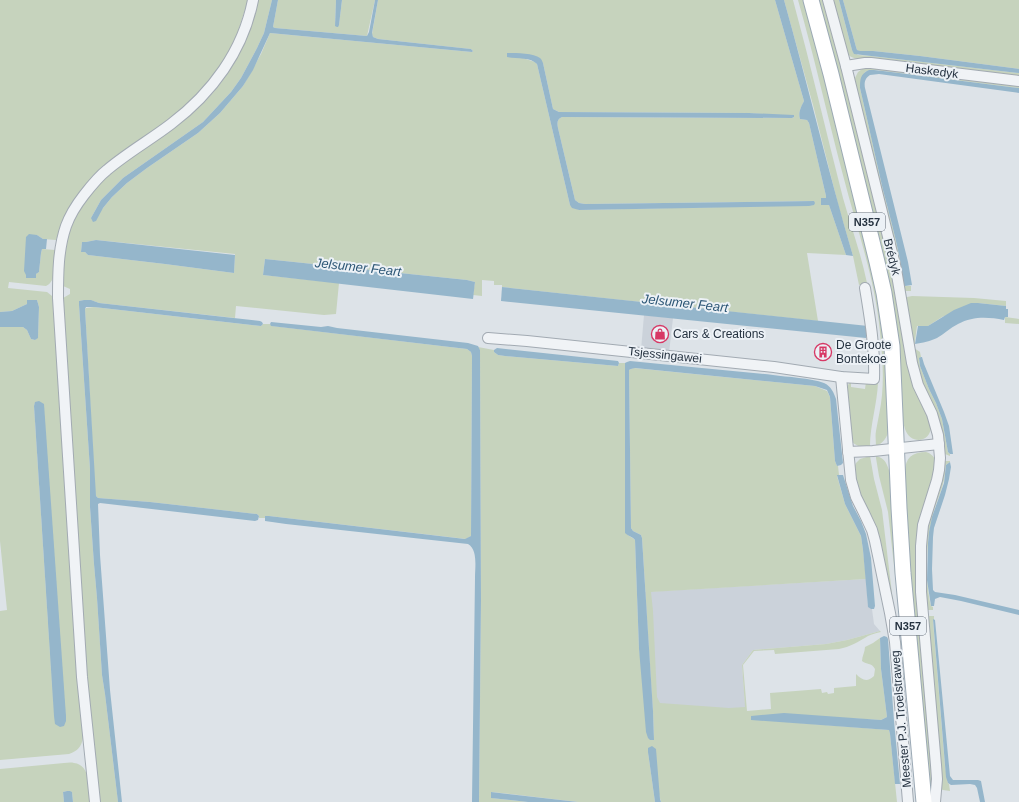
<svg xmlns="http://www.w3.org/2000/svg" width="1019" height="802" font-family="Helvetica,sans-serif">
  <rect width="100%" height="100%" fill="#dde3e8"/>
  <g fill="#cbd2da">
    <polygon points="644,315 673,318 669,353 641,350"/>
    <polygon points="866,579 868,606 871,609 872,609 874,624 880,631 847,640 826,644 753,650 742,665 746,717 653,709 645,592"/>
  </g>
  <g fill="#c6d3bd" fill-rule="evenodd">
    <path d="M0,0H248L236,38L221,66L201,92L175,115L112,159L101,168L88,182L74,200L64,218L56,240L43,239L37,235L26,275V278L36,277V274L39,272L41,253L42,249L55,250L53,278C51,282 50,284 46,286L9,282L8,288L47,292L52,296L53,299L77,677L83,737C82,746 78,751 69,754L0,760V611L7,610L0,541V327H23L27,330L31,339L35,340L38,337L39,307L37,300H27V304L12,311L0,312ZM35,403L54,716L34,406Z"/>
    <path d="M258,0H272L264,33L257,48L241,78L231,92L203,122L123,178L101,200L91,218L103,208L112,197L127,183L147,168L198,133L220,113L243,86L261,54L270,33L472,52L473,51L471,49L378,39L373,37L372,34L378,0H775L804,101C801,107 798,112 800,119L807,120L809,123L826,196V198H821V205H829L846,255L807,253L818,321L502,287V285H494V281L482,280V296L473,295L475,282L467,280L265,259L263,275L339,283L336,314L324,315L236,306L235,318L99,303C92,300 87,299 79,301V305L90,469V507L94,564L97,598L102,675L105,694L118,802H99L88,691L63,298L70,294V289L63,286C63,267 64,247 70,229C81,199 108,174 133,156C153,142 176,129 194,112C228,82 249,43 258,0ZM507,53L529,55L543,63L553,109L559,112L749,113L794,117L792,118L562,117C557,119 557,123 558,128L575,200L579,203L585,204L813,201L814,205L579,210L570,205L537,64L535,62ZM96,240L235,254L234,273L165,264L88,255L85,252H81L82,242H86Z"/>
    <polygon points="278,0 336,0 335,25 339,25 342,0 375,0 367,36 275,28 273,27"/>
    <path d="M784,0H793C811,66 826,132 843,198C851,226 861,254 867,283L859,285L853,256L839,208L813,105Z"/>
    <path d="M798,0H806L871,259L886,353L888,431C887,438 883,443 876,446C876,441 875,436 876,431C878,419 881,407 882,395C884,374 882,352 880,332C875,279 857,229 844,179C828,119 815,59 798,0Z"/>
    <path d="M816,0H825L931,426C931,443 910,445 905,429C901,418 903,405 902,393C902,379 900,366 899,352Z"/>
    <path d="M832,0H839L852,50L858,55L871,56L1010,72L1019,73V79L861,60C855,58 850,58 846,52Z"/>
    <polygon points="843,0 1019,0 1019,69 920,56 873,51 859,51 857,50 856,47"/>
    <path d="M865,67L1019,84V88L883,71C877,70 871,69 865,72L860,88C868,122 875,156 883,190C891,221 900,252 904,285L906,286H911V291H905L903,288L854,80L858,72Z"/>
    <polygon points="912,296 974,298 1006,301 1006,306 978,303 942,317 928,326 917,326 914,348 920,352 921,357 919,359 920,366 929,389 936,403 942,419 948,452 950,454 950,456 945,454 919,378 906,299 907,297"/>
    <polygon points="94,307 261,326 263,324 270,324 272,326 467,349 471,352 472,356 471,536 466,539 269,516 265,516 265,518 259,518 259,516 257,514 150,502 98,498 96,496 95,492 85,309 86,308"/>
    <polygon points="1005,317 1019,319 1019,324 1005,323"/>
    <path d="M478,347L494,350V352L498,355L505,356L618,366L619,363H625V532C628,536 632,537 635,540L639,649L654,740L653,711L642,538L641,535L633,531L631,528L629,370L631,369L634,368L815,386L827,391L830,397L835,461L837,466H838L839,475L837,476L845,504L861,536L863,550L866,579L651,592L653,611L657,697L660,703L729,708L745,707L742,665L753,650L826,644L847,640L880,631L881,632C876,633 872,634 868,636C858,642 850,647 839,649L775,654L774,650L754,651L743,665L747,711L771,709L770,693L821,689L822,693L827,692L828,694L834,693V688L856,686V674C862,680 867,683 874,676L875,669C871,662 867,665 862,661C862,656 865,652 865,647L873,643L880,638L881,669L887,717L881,720L845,718L751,716V719L889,730L890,734L897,802H661L648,752L655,802H578L492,792V798L528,802H479L481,600L480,350Z"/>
    <path d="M850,382H851V387L865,389L866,382L878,383C877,404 870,426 870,446C862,447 856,447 852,441L846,388Z"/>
    <path d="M926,452C930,453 934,456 935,460C937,472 927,499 923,511L933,786L929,802L908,569L905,472C905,458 912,452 926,452Z"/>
    <polygon points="870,456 874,479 882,510 895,619 858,493 854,468 856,463 860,459"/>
    <path d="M876,456C886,458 887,465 890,473L898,601L888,512L879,476L876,458Z"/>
    <path d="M944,461H950V462L946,465C945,471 945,478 943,484C940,496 934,507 932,519C926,542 925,583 931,606L933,607V610H928L926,608L924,537Z"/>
    <polygon points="929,616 934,616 934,619 933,621 945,766 948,783 949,784 950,791 943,790 941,789 928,617"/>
    <path d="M64,763C67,763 70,762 74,763C91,765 89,789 90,802H73L72,792L67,791L63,792L64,802H0V769Z"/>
  </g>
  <g fill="#95b6cb">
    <polygon points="272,0 278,0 273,27 275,28 367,36 369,32 375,0 378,0 372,33 373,37 378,39 471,49 473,51 472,52 270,33 253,70 243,86 220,113 198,133 147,168 127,183 112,197 103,208 96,221 93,222 91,218 101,200 123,178 203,122 231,92 241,78 257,48 264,33"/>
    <polygon points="336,0 342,0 339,25 338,27 337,27 335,26"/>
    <path d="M775,0H784C808,85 828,171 853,256L846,255L829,205H821V198H826V196L809,123L807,120L800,119C798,112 801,107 804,101Z"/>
    <polygon points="839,0 843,0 856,47 857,50 860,51 873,51 920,56 1019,69 1019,73 854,54 852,50"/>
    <path d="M507,53C515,53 534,53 540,58C542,60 542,61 543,63L553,109L559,112L749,113L794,115V117L792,118L562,117C557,119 557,123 558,128L575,200L579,203L585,204L814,201L815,203L814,205L809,206L579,210L572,208L570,205L537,64C531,57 516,59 507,57Z"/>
    <path d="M869,70H874L883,71L1019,88V93L879,74L870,75C865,78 864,83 865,88L908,262L912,285L905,286L904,285C900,252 891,221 883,190C875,156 868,122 860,88C860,80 860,74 869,70Z"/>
    <polygon points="29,234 37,235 43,239 47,239 46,249 42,249 41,253 39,272 36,274 36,278 26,278 26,275 24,271 26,237"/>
    <polygon points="96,240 235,255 234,273 165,264 88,255 85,252 81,252 82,242 86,242"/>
    <polygon points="265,259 467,280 475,282 473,299 263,275"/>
    <polygon points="502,287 868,326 866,338 501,301"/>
    <polygon points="27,300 37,300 39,307 38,338 35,340 31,339 27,330 23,327 0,327 0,312 12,311 27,304"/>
    <polygon points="84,300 91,300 99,303 260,321 262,322 263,324 261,326 94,307 86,307 85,309 96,496 98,498 150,502 257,514 259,516 258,520 255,521 100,503 98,504 100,555 110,690 122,802 118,802 105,694 102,675 97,598 94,564 90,507 90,469 79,305 79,301"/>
    <path d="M971,303H978L1006,306V309H1008V317H1005L1004,320C988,317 973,316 958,324C950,328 944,334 937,338C931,341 922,343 915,344L918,326H928L954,310Z"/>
    <path d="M271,322L321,327L328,326L337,328L468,343L478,346L480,350L481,600L479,802H472L475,578C475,567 478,550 468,544L286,524L265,521V516H269L465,539L471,536L472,356L471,352L467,349L271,326L270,324Z"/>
    <polygon points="497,348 618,361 619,363 618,366 505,356 498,355 494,352 494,350"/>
    <polygon points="921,357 922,357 924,364 944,412 949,426 953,454 950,454 948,452 942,419 936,403 929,389 920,366 919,358"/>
    <path d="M630,361C677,366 725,370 773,375C787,377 811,378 824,383C831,386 834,393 836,399L843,463L841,465L837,466L835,461L830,397L827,390L815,386L635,368L631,369L629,370L631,528L633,531L641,535L642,538L653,711L654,740H650L648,738L646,732L639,649L635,540C633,537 628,536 625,533V363L627,362Z"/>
    <polygon points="39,401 44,404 66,716 66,721 64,726 60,727 55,724 54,716 34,406 35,402"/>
    <polygon points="950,462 951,467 949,479 945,495 934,528 933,537 932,569 933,590 935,592 955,595 1019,610 1019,615 961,601 940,597 935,599 934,606 931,606 927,580 928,543 929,532 932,517 944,483 946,465"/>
    <polygon points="837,475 843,475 853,506 861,521 866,534 871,558 875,606 874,609 871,609 868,607 863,550 861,536 845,504"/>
    <polygon points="933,619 935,620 950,776 953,780 978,780 981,781 985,802 980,802 977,788 975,785 970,784 951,785 948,783 946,777"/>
    <polygon points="884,636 887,637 888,639 894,721 900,784 895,784 890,734 889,730 751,720 751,716 784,713 881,720 887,717 881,669 880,638"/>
    <polygon points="652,746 656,749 660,799 661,802 655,802 648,752 648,748"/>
    <polygon points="67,791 70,791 72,792 73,802 64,802 63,792"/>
    <polygon points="491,792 578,802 528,802 491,798"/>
  </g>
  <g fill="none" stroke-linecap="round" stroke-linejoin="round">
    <g stroke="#a2aab2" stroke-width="12">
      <g id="street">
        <polyline points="828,0 846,66 896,269 912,363 918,385 932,414 938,435 940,458 939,470 937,480 923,525 921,546 921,592 936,765 937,779 935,802"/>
        <polyline points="846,66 865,63 871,63 1019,81"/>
        <path d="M488,338L527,341L774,367L841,377L874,379C875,348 870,318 865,288"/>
        <polyline points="841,377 851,480 856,497 864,513 872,530 875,541 890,613 895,642 908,802"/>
        <polyline points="848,452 873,451 939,444"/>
        <path d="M95,802L82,677L58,298C58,274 58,249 66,226C70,215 77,204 84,195C91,186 98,177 107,170C127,153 150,140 171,124C212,93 243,51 253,0"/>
      </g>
    </g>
    <g stroke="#9ba9b5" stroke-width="17">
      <polyline id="primary" points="811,0 831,74 877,262 884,293 892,346 899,508 903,573 924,802"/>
    </g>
    <use href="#street" stroke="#f0f3f6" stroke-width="10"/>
    <use href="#primary" stroke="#fff" stroke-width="15"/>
  </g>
  <defs>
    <g id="shop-ring" transform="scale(0.9)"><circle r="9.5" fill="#ecf1f6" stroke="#d73865" stroke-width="1.5"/><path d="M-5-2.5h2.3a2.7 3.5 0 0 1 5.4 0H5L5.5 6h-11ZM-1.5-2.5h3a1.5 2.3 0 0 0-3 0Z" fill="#d73865"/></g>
    <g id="building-ring" transform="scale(0.9)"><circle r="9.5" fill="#ecf1f6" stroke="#d73865" stroke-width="1.5"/><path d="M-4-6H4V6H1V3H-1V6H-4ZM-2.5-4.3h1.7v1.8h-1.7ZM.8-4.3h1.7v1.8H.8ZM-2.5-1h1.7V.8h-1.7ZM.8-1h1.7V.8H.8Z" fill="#d73865"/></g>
  </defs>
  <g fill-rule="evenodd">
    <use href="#shop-ring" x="660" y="334"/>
    <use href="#building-ring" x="823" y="352"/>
  </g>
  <g text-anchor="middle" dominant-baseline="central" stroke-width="4" stroke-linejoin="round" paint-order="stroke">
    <g fill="#ecf1f6" stroke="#616b77" stroke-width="1">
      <rect x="849" y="213" width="36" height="18" rx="3"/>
      <rect x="890" y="617" width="36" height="18" rx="3"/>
    </g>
    <g font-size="11" font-weight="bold" fill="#253240">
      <text x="867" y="222">N357</text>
      <text x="908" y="626">N357</text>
    </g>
    <g font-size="12" fill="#253240" stroke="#ecf1f6">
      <text transform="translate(932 71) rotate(7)">Haskedyk</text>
      <text transform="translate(892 257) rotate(76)">Brédyk</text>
      <text transform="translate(665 355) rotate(6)">Tsjessingawei</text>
      <text transform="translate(901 719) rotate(-95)">Meester P.J. Troelstraweg</text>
    </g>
    <g font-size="12" fill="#253240" stroke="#ecf1f6" text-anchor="start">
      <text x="673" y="334">Cars &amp; Creations</text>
      <text x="836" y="345">De Groote<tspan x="836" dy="14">Bontekoe</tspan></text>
    </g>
    <g font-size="13" font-style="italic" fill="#2d5776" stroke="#ecf1f6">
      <text transform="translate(358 267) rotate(6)">Jelsumer Feart</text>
      <text transform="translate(685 303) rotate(6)">Jelsumer Feart</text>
    </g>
  </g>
</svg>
